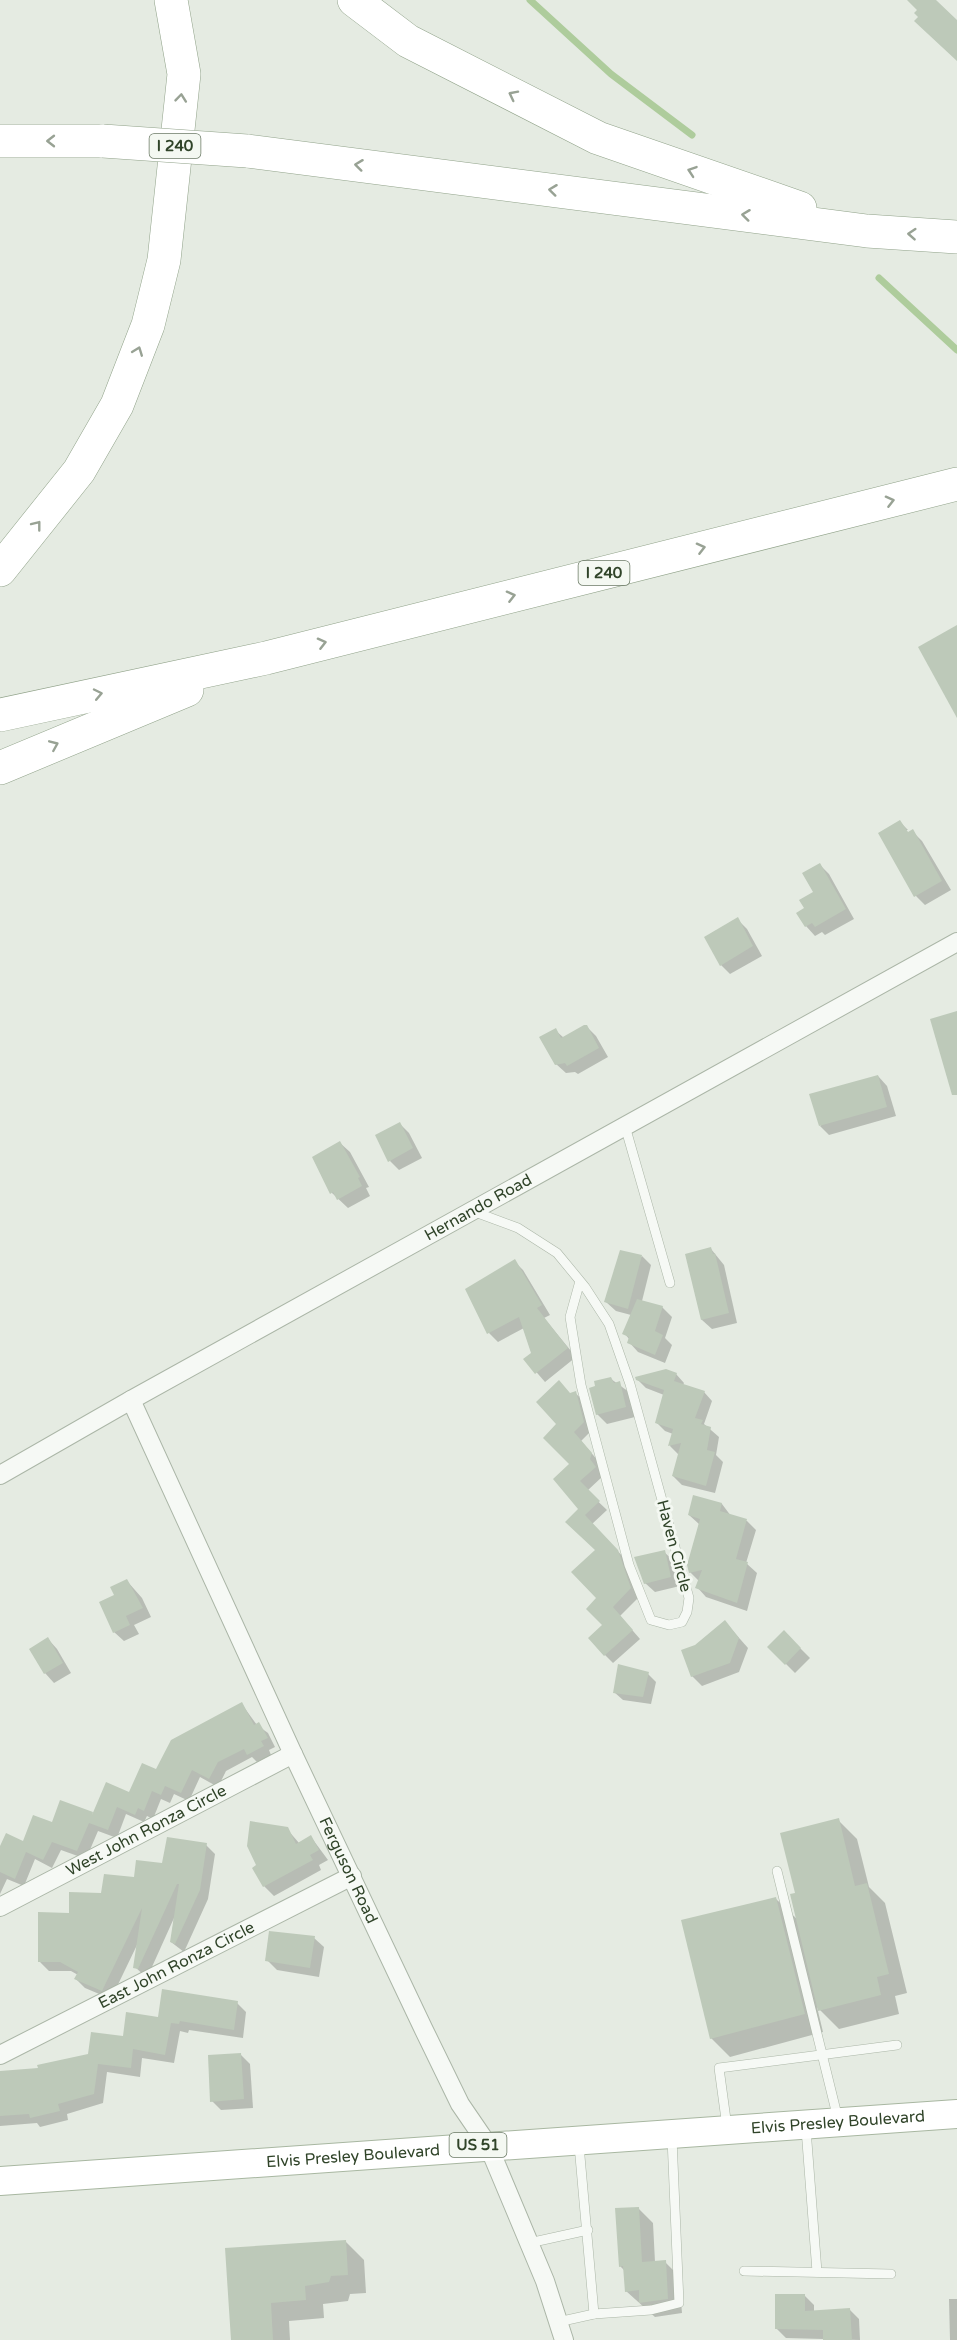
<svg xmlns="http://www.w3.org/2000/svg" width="957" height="2340" font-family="'Varela Round',sans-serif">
  <rect width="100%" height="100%" fill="#e5ebe2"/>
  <g fill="#0003">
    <polygon points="900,822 908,830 905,830 911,839 912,831 922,841 951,890 925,905 916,896"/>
    <polygon points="820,865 829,874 854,919 825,935 822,932 815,936 806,926 806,909 815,893"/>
    <polygon points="737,919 747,929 762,956 730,974 721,965"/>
    <polygon points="587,1027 596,1036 608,1057 578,1074 575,1072 566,1073 556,1064 555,1030 564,1038"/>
    <polygon points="878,1076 887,1086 896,1116 829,1135 820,1126"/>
    <polygon points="400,1124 409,1133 422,1158 399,1170 390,1161"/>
    <polygon points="340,1143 350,1152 369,1187 366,1188 370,1196 348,1208 332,1193"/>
    <polygon points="711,1249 724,1265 737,1323 712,1329 702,1320 686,1255"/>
    <polygon points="642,1256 651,1265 642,1301 662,1307 672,1317 665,1338 672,1345 665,1363 638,1352 629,1342 630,1340 624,1333 631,1315 616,1311 606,1302"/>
    <polygon points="514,1261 523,1270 550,1315 544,1318 576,1357 545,1382 525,1359 533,1353 524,1328 498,1342 489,1333"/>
    <polygon points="676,1374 684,1383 683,1385 704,1392 712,1401 704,1424 719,1437 716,1455 723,1462 715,1493 682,1485 673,1476 679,1455 670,1446 673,1434 665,1431 657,1423 664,1395 646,1388 637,1379"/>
    <polygon points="611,1379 629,1392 635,1417 607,1424 597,1414"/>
    <polygon points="575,1393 584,1401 591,1431 581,1441 600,1463 598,1468 603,1476 587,1491 607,1510 592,1524 626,1560 639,1597 620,1616 640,1639 613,1663 605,1655 604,1626 598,1598 597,1551 580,1509 571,1464 559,1424 570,1394"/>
    <polygon points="694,1497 722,1504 731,1516 747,1521 756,1530 746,1563 757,1573 747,1611 706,1597 697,1587 699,1581 690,1572 699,1524 689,1515"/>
    <polygon points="664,1552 674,1561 680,1586 655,1592 645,1583"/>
    <polygon points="127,1581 142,1598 151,1617 134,1625 139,1634 124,1641 114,1632 116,1596"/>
    <polygon points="725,1622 748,1648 739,1672 702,1686 692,1676 696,1646"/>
    <polygon points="784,1632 810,1658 795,1673 769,1647"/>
    <polygon points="48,1639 57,1649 71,1673 54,1683 45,1673"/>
    <polygon points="648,1674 656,1682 651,1704 623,1700 614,1692"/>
    <polygon points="241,1703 257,1725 268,1733 275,1747 269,1750 271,1755 257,1762 252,1757 226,1771 218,1787 200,1777 189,1801 174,1794 170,1803 161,1799 153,1819 147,1816 144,1822 126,1814 117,1838 98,1831 86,1859 61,1850 52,1868 35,1859 24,1886 7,1879 0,1894 0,1849 24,1844 53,1823 94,1815 130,1794"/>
    <polygon points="838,1820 857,1839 869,1887 885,1903 907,1993 895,1996 899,2014 839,2029 817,2007 823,2032 730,2057 711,2038 776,1899 798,1920 796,1894"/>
    <polygon points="287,1829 299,1843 311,1837 328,1860 319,1865 321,1870 274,1896 264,1886"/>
    <polygon points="206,1845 215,1854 208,1899 184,1952 171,1942 174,1918 147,1978 135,1967 137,1945 111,1999 85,1988 76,1979 78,1975 71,1971 49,1971 40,1962 70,1914 102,1894"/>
    <polygon points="314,1938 324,1947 319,1977 277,1970 267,1960"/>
    <polygon points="237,2003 246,2012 243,2038 189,2030 188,2033 180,2031 174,2063 142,2058 140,2077 107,2072 103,2103 67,2114 68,2120 40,2127 37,2123 0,2126 0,2072 40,2069 89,2055 159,2019"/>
    <polygon points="240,2054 250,2064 253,2108 221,2110 212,2101"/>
    <polygon points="638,2208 653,2223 655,2262 665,2262 679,2276 682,2313 655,2317 626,2291 625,2271 620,2266"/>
    <polygon points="345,2241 364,2260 366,2293 350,2294 348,2301 323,2304 324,2318 289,2321 290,2340 233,2340 226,2250"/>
    <polygon points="805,2296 814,2305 814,2312 849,2309 859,2319 860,2340 786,2338 776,2328"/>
    <polygon points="949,2299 957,2299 957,2340 950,2340"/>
  </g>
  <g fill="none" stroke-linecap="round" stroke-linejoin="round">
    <g stroke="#aecc9c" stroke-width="7">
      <polyline points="530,0 611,74 692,135"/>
      <polyline points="879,278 957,350"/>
    </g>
  </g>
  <g fill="#bdc9b9">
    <polygon points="907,0 936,0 957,20 957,61 914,21 918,17 914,13 917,10"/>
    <polygon points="957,625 957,718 918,647"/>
    <polygon points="900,820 908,832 913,829 942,881 914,897 878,833"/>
    <polygon points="820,863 846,909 815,927 812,923 805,927 796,913 804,908 799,900 813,892 802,873"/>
    <polygon points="738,917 753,946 720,966 704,937"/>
    <polygon points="957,1011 957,1095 952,1095 930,1019"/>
    <polygon points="584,1025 587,1025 599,1048 567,1066 565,1063 555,1065 539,1037 556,1028 561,1038"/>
    <polygon points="878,1075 887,1107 819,1126 809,1094"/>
    <polygon points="400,1122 413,1148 388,1162 375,1135"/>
    <polygon points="340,1141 360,1177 358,1178 362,1186 337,1200 333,1192 330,1194 312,1157"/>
    <polygon points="711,1247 713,1254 715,1253 729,1313 701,1320 685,1254"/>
    <polygon points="620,1250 642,1255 628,1309 604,1302"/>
    <polygon points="515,1259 542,1305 537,1308 568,1348 535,1374 523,1359 531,1353 519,1317 487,1334 465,1289"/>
    <polygon points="637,1299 663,1306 655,1331 663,1335 655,1355 627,1343 629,1337 622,1334"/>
    <polygon points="666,1369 677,1373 674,1381 705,1391 695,1418 703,1420 701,1424 711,1427 707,1450 715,1452 706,1486 672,1476 681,1443 668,1446 673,1429 655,1423 664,1390 636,1380 635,1377"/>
    <polygon points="611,1377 614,1383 620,1381 626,1407 596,1415 589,1388 595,1386 594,1381"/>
    <polygon points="559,1380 570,1393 576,1391 584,1422 574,1432 592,1453 590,1459 596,1467 580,1481 600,1501 585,1515 618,1550 631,1588 613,1607 633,1630 604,1656 588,1638 602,1625 586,1609 596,1598 571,1572 595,1550 565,1522 578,1509 553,1479 569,1464 543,1438 556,1424 536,1402"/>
    <polygon points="693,1495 722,1503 720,1511 747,1519 736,1559 748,1562 737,1603 695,1588 702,1570 689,1573 687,1565 700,1519 688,1515"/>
    <polygon points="665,1550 671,1577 644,1584 634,1557"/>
    <polygon points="127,1579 143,1608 126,1616 130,1625 113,1633 99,1602 114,1595 110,1587"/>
    <polygon points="725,1620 739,1638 730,1663 691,1677 681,1650 695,1645"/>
    <polygon points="784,1630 801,1648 785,1665 767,1647"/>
    <polygon points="48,1637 63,1663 44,1674 29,1649"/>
    <polygon points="618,1664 649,1672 643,1697 613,1693"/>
    <polygon points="242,1702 254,1725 259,1722 268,1738 261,1741 264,1746 247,1755 244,1749 218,1762 209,1779 192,1770 181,1793 165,1786 161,1795 152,1791 144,1811 138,1808 135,1815 117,1807 108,1830 89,1823 77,1851 52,1842 43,1860 26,1852 15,1879 0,1872 0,1846 6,1833 23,1841 33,1815 52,1822 60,1800 93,1812 92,1815 106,1782 129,1792 142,1763 156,1769 171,1740"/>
    <polygon points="839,1818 855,1886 867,1883 889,1974 877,1977 881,1995 818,2011 790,1894 795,1893 780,1833"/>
    <polygon points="250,1821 288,1827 296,1844 311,1835 319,1850 310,1855 313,1860 263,1887 252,1868 256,1865 247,1846"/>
    <polygon points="167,1837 207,1843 200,1890 175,1944 170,1942 179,1884 177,1884 138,1969 133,1968 142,1908 102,1991 74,1979 78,1972 60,1962 38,1962 38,1912 69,1913 69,1892 101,1893 104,1874 134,1877 136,1860 162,1863"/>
    <polygon points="776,1897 805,2014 710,2039 681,1920"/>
    <polygon points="269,1931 315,1936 310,1968 265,1961"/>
    <polygon points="162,1989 238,2001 234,2030 180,2021 179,2024 171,2023 165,2055 133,2049 131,2068 98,2064 94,2094 58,2104 60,2111 30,2118 29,2114 0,2116 0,2071 38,2068 37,2065 88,2054 91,2032 123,2036 126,2012 158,2017"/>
    <polygon points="241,2053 244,2099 210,2102 208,2055"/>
    <polygon points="639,2207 642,2262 666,2260 668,2299 639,2303 639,2290 625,2292 623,2266 619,2267 615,2208"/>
    <polygon points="346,2240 348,2275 331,2276 329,2282 305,2286 306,2300 271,2303 273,2340 231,2340 225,2248"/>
    <polygon points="775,2294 805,2294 805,2311 850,2308 852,2340 823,2340 823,2330 775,2329"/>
  </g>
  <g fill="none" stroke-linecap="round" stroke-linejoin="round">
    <g stroke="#abb6a7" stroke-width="10">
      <g id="lane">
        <polyline points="625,1126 670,1283"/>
        <polyline points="475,1212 518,1228 557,1253 585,1287 609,1324 630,1384 689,1598 687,1612 682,1622 669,1625 651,1620 629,1565 581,1385 570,1317 580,1281"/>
        <polyline points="777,1871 838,2119"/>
        <polyline points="727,2127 719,2068 897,2045"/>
        <polyline points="806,2129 817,2272"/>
        <polyline points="579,2145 594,2314 651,2310 679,2303 672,2138"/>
        <polyline points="529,2243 588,2230"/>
        <polyline points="744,2271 891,2274"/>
        <polyline points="558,2322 594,2314"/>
      </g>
    </g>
    <g stroke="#abb6a7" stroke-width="20">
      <g id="street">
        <path id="s1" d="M131,1400L293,1754L423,2028L460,2104L488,2145L545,2281L564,2340"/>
        <path id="s2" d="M0,1475L131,1400L957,942"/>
        <path id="s3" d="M0,1907L293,1754"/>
        <path id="s4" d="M0,2055L352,1876"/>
      </g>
    </g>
    <g stroke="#a8b7a1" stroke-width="30">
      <g id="primary">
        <path id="s5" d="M0,2181L957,2114"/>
      </g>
    </g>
    <g stroke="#90a289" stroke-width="34">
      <g id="highway">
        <polyline points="354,0 408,41 598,138 800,208"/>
        <polyline points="0,141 103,141"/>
        <polyline points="247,151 867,231 957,237"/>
        <polyline points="0,570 79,471 117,405 148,325 164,260 184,74 171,0"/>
        <polyline points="0,715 266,658 957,484"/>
        <polyline points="0,768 187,690"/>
      </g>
    </g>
    <use href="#lane" stroke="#f6f9f5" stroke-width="9"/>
    <use href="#street" stroke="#f6f9f5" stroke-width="18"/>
    <use href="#primary" stroke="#fff" stroke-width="28"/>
    <use href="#highway" stroke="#fff" stroke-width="33"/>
    <g stroke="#90a289" stroke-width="34" stroke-linecap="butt">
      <polyline id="highway-bridge" points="103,141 247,151"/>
    </g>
    <use href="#highway-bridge" stroke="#fff" stroke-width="33"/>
  </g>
  <defs><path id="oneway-chevron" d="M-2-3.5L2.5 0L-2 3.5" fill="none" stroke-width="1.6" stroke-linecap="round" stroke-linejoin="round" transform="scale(1.5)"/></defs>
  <g stroke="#98a294">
    <use href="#oneway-chevron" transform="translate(513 95) rotate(-153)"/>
    <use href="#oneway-chevron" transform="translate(181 98) rotate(-84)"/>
    <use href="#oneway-chevron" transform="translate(51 141) rotate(-180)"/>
    <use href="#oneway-chevron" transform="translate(359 165) rotate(-173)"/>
    <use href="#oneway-chevron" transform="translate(692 171) rotate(-161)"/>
    <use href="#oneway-chevron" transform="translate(553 190) rotate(-173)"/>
    <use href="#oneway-chevron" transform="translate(746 215) rotate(-173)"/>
    <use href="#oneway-chevron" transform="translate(912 234) rotate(-176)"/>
    <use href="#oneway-chevron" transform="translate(138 351) rotate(-69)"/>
    <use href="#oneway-chevron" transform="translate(890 501) rotate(-14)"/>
    <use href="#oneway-chevron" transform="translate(37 525) rotate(-52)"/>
    <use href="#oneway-chevron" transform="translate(701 548) rotate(-14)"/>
    <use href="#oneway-chevron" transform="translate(511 596) rotate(-14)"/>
    <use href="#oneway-chevron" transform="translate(322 643) rotate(-14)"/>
    <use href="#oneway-chevron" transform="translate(98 694) rotate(-12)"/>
    <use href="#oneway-chevron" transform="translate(54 745) rotate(-23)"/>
  </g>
  <g text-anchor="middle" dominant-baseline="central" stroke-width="6" stroke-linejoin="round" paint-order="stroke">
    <g fill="#f4f8f2" stroke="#6b7a65" stroke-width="1.5">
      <rect x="149.5" y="134" width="51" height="24" rx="4.5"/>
      <rect x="578.5" y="561" width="51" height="24" rx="4.5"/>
      <rect x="449.5" y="2133" width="57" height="24" rx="4.5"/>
    </g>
    <g font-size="15" font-weight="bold" fill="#304429">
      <text x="175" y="146">I 240</text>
      <text x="604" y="573">I 240</text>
      <text x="478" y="2145">US 51</text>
    </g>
    <g font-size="16" fill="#304429" stroke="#f4f8f2">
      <text stroke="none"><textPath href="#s2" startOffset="548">Hernando Road</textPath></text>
      <text transform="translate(674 1546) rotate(75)">Haven Circle</text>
      <text stroke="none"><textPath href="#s3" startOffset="165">West John Ronza Circle</textPath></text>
      <text stroke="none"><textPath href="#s1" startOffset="518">Ferguson Road</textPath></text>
      <text stroke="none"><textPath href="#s4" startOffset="198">East John Ronza Circle</textPath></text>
      <text stroke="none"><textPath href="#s5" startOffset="840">Elvis Presley Boulevard</textPath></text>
      <text stroke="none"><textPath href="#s5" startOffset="354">Elvis Presley Boulevard</textPath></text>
    </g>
  </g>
</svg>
